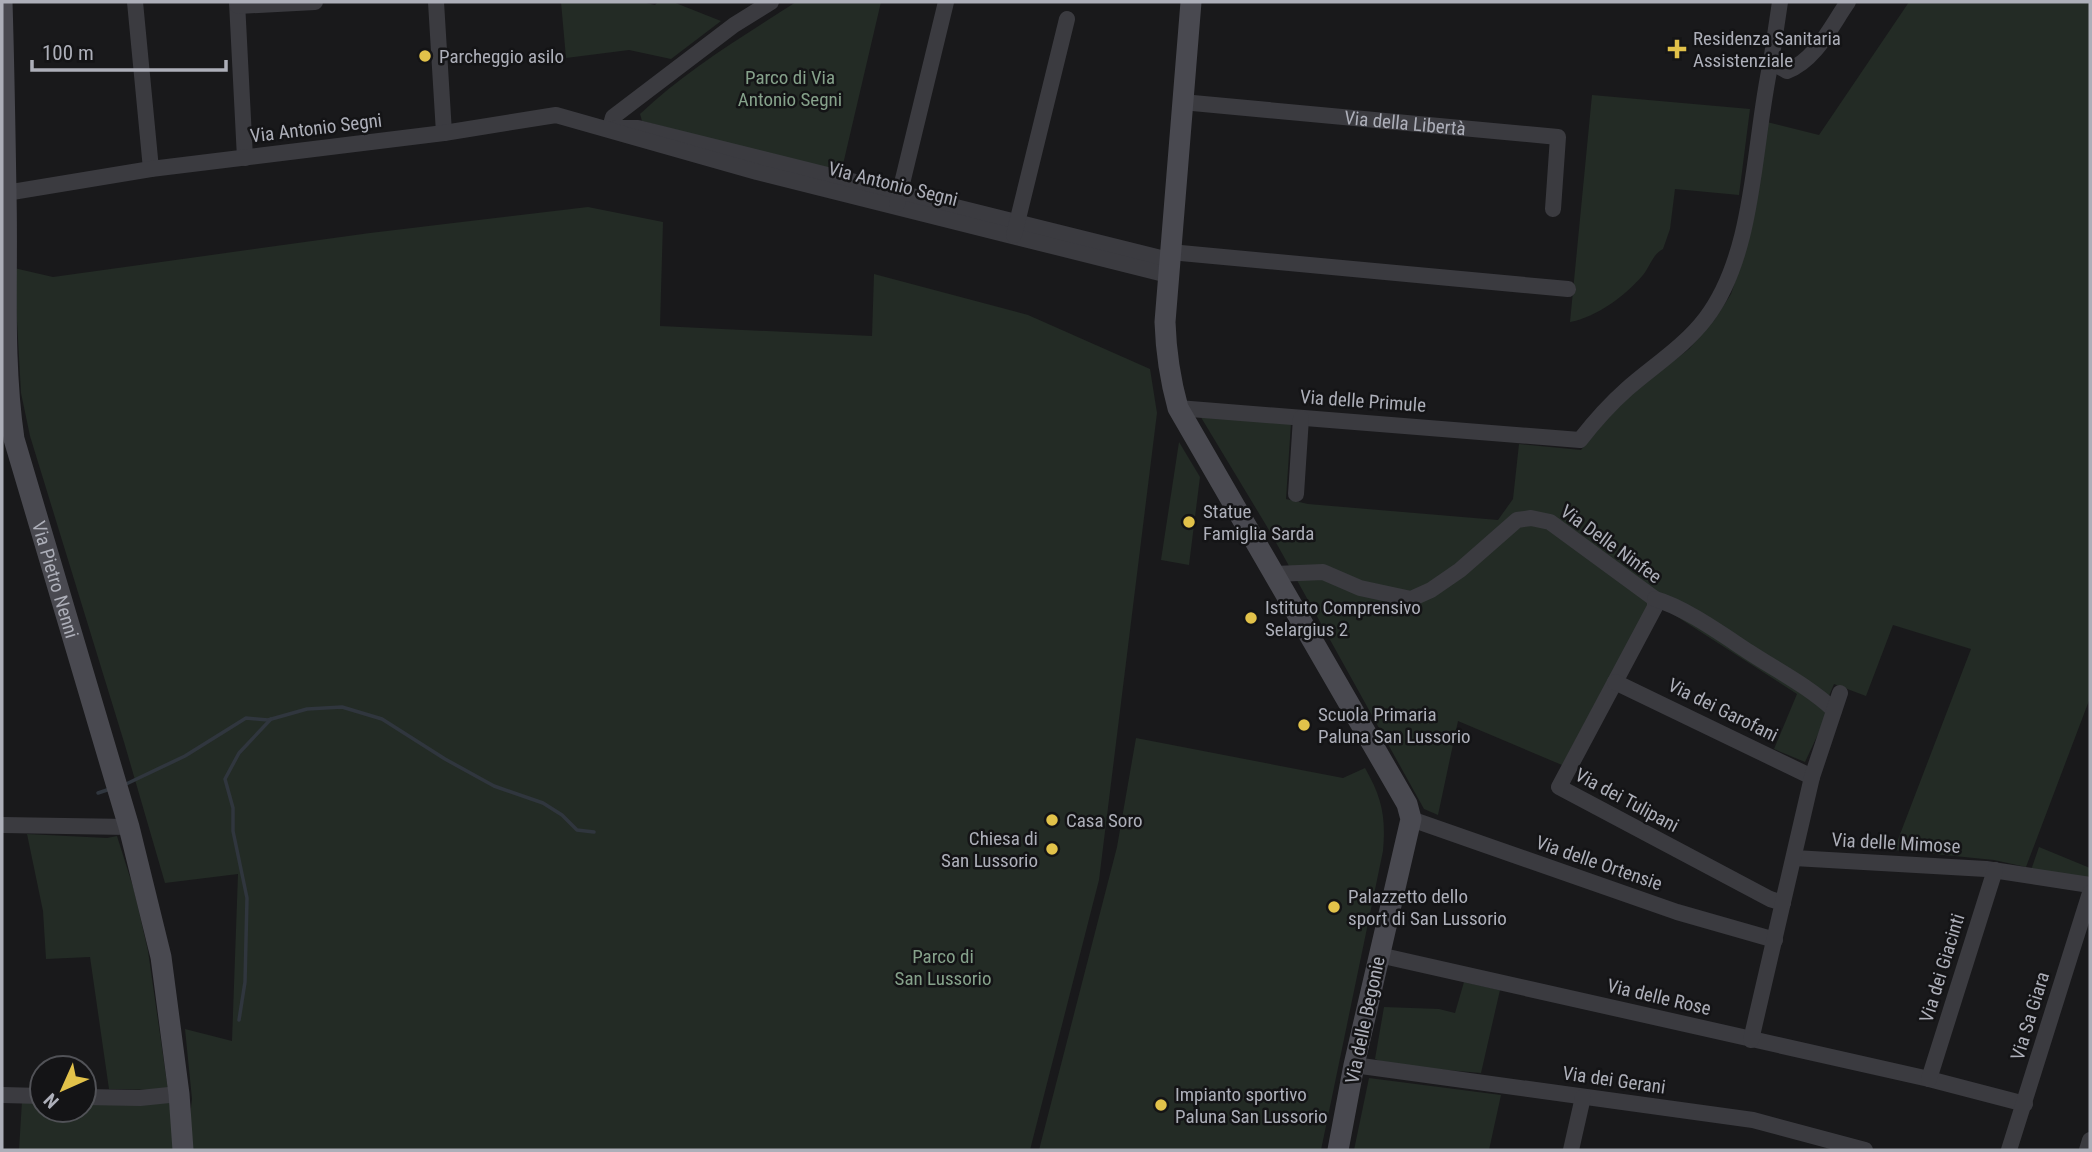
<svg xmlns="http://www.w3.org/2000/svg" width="2092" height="1152" font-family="'Roboto Condensed',sans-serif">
  <rect width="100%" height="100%" fill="#19191b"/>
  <g fill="#232b25">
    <polygon points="561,2 642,2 655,5 658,2 673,2 721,21 671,59 629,50 566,58"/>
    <path d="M796,2H881L841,173L642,121L640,114C686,70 743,36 796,2Z"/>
    <polygon points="1909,2 2090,2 2090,698 2026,867 1994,860 1894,850 1971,649 1893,625 1866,696 1834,684 1829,696 1827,715 1805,762 1774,749 1797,694 1662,607 1649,604 1562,765 1458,721 1438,815 1424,809 1269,530 1199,414 1291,423 1286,499 1308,504 1498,520 1513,499 1519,444 1581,450 1613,412 1641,386 1689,349 1715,319 1731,294 1745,252 1767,122 1819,135"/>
    <path d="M1592,95L1750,109L1739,195L1675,189L1670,229L1663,249C1652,255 1651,265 1643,275C1625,296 1597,317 1570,322Z"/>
    <polygon points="588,207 663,222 660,326 872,336 874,274 1028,315 1150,369 1157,413 1099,880 1030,1150 191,1150 189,1126 192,1099 185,1029 232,1041 238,874 165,883 124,742 30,436 21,393 14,268 53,277 370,233"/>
    <polygon points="1179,442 1200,477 1189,565 1161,560"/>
    <path d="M1136,738L1343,778L1365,768C1382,798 1386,816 1383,851L1321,1150H1039L1117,847Z"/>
    <polygon points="27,834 107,838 117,836 134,890 148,951 168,1090 109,1089 90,957 46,959 43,911"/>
    <polygon points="2039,847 2090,868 2088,881 2031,870"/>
    <polygon points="1464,982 1500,990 1481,1073 1389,1065 1375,1059 1384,1007 1439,1009 1455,1013"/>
    <polygon points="1369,1078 1501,1095 1489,1150 1354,1150"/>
    <polygon points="22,1101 42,1101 42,1110 84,1110 84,1101 169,1101 176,1150 19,1150"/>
  </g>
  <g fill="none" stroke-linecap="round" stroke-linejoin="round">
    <g stroke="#30363e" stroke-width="3.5">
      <polyline points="124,785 185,756 246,718 268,720 307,709 342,707 382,719 445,759 494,786 543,803 562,815 577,830 594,832"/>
      <polyline points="98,793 110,789"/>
      <polyline points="239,1020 245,982 247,898 233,831 233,808 225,779 239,753 271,719"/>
    </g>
    <g stroke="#3b3b40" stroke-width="16">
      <polyline points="135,2 151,169"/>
      <polyline points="237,2 245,158"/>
      <polyline points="436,2 444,133"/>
      <path d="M1780,2L1771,62L1787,71C1816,60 1831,26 1848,2"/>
      <polyline points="238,6 315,2"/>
      <path id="s1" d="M1182,102L1558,137L1553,209"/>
      <polyline points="610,128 613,117 734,25 771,2"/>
      <polyline points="616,128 638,128 1169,260"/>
      <polyline points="6,193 151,169 444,133 556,115 757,172 1168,275"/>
      <polyline points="897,204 946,2"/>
      <polyline points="1014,235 1067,19"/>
      <polyline points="1170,252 1568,289"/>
      <path d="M1178,408L1580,440C1594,422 1609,405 1627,389C1653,366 1684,347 1706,318C1756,252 1753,142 1771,62"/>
      <polyline points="1296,494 1301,418"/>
      <polyline points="1275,574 1323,572 1360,588 1411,599 1431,590 1460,570 1517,520 1531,518 1550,522 1655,599 1655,607 1559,787 1770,899 1783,903"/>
      <path d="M1655,599C1684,607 1723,635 1749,652C1778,671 1808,686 1834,710"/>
      <polyline points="1615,682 1812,777"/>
      <polyline points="1411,819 1677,912 1775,940"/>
      <polyline points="2,825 129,827"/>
      <polyline points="1794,858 1986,869 2090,885"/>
      <polyline points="1379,955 1929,1079 2025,1104"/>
      <polyline points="1751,1040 1812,777 1840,693"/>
      <polyline points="1354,1065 1753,1120 1865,1150"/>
      <polyline points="1929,1079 1995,870"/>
      <polyline points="2,1095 42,1096"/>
      <polyline points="84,1097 140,1098 179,1094"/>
      <polyline points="1571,1150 1583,1097"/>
      <polyline points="2009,1150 2090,893"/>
      <polyline points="2087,1150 2090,1140"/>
    </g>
    <g stroke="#494950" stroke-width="21">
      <path id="s2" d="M2,2C4,66 5,130 6,194C8,276 2,357 14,439L129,827L161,957L179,1094L183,1150"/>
      <path d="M1191,2L1165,322C1166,353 1170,379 1178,408L1407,804L1411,819L1354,1065L1338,1150"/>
    </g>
  </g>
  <g fill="#e2c24a" stroke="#141416" stroke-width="2.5">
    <path d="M1673.5 38.5h7v7h7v7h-7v7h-7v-7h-7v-7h7z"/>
    <circle cx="425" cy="56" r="7"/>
    <circle cx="1189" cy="522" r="7"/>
    <circle cx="1251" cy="618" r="7"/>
    <circle cx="1304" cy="725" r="7"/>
    <circle cx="1052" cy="820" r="7"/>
    <circle cx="1052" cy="849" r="7"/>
    <circle cx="1334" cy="907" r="7"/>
    <circle cx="1161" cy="1105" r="7"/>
  </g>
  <g text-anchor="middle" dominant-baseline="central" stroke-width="5" stroke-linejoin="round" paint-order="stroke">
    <g font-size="19" fill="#adafb9" stroke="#141416" text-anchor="start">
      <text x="1693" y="38">Residenza Sanitaria<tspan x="1693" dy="22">Assistenziale</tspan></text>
      <text x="439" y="56">Parcheggio asilo</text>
      <text x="1203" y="511">Statue<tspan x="1203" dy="22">Famiglia Sarda</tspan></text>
      <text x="1265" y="607">Istituto Comprensivo<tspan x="1265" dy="22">Selargius 2</tspan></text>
      <text x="1318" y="714">Scuola Primaria<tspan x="1318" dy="22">Paluna San Lussorio</tspan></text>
      <text x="1066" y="820">Casa Soro</text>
      <text x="1038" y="838" text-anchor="end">Chiesa di<tspan x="1038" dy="22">San Lussorio</tspan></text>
      <text x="1348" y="896">Palazzetto dello<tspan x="1348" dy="22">sport di San Lussorio</tspan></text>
      <text x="1175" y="1094">Impianto sportivo<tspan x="1175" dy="22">Paluna San Lussorio</tspan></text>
    </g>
    <g font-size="19" fill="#86a28b" stroke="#141416">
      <text x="790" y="77">Parco di Via<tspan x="790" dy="22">Antonio Segni</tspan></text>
      <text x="943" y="956">Parco di<tspan x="943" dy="22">San Lussorio</tspan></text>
    </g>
    <g font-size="19" fill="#adafb9" stroke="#141416">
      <text stroke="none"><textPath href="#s1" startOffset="224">Via della Libertà</textPath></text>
      <text transform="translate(316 128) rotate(-7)">Via Antonio Segni</text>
      <text transform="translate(893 184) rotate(14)">Via Antonio Segni</text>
      <text transform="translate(1363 401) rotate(4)">Via delle Primule</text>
      <text transform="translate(1611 544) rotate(36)">Via Delle Ninfee</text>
      <text stroke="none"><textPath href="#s2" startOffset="584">Via Pietro Nenni</textPath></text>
      <text transform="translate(1723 710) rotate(26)">Via dei Garofani</text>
      <text transform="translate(1627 800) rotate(28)">Via dei Tulipani</text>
      <text transform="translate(1896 843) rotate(3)">Via delle Mimose</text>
      <text transform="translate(1599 863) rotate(19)">Via delle Ortensie</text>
      <text transform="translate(1942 968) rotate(-73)">Via dei Giacinti</text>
      <text transform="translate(1659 997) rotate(13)">Via delle Rose</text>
      <text transform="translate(2030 1016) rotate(-73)">Via Sa Giara</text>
      <text transform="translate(1365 1020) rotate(-78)">Via delle Begonie</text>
      <text transform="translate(1614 1080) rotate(8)">Via dei Gerani</text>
    </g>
  </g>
  <rect width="2092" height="1152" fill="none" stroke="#adafb9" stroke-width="7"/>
  <g transform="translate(63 1089) rotate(225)"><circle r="33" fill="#141416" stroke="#515257" stroke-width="2"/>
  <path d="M0-5L12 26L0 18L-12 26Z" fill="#e2c24a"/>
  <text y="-10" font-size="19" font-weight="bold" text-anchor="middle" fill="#adafb9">N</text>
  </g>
  <path d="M32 60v10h194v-10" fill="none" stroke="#adafb9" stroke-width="3.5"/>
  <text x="42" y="60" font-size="21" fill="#adafb9" stroke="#141416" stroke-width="5" paint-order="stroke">100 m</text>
</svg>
